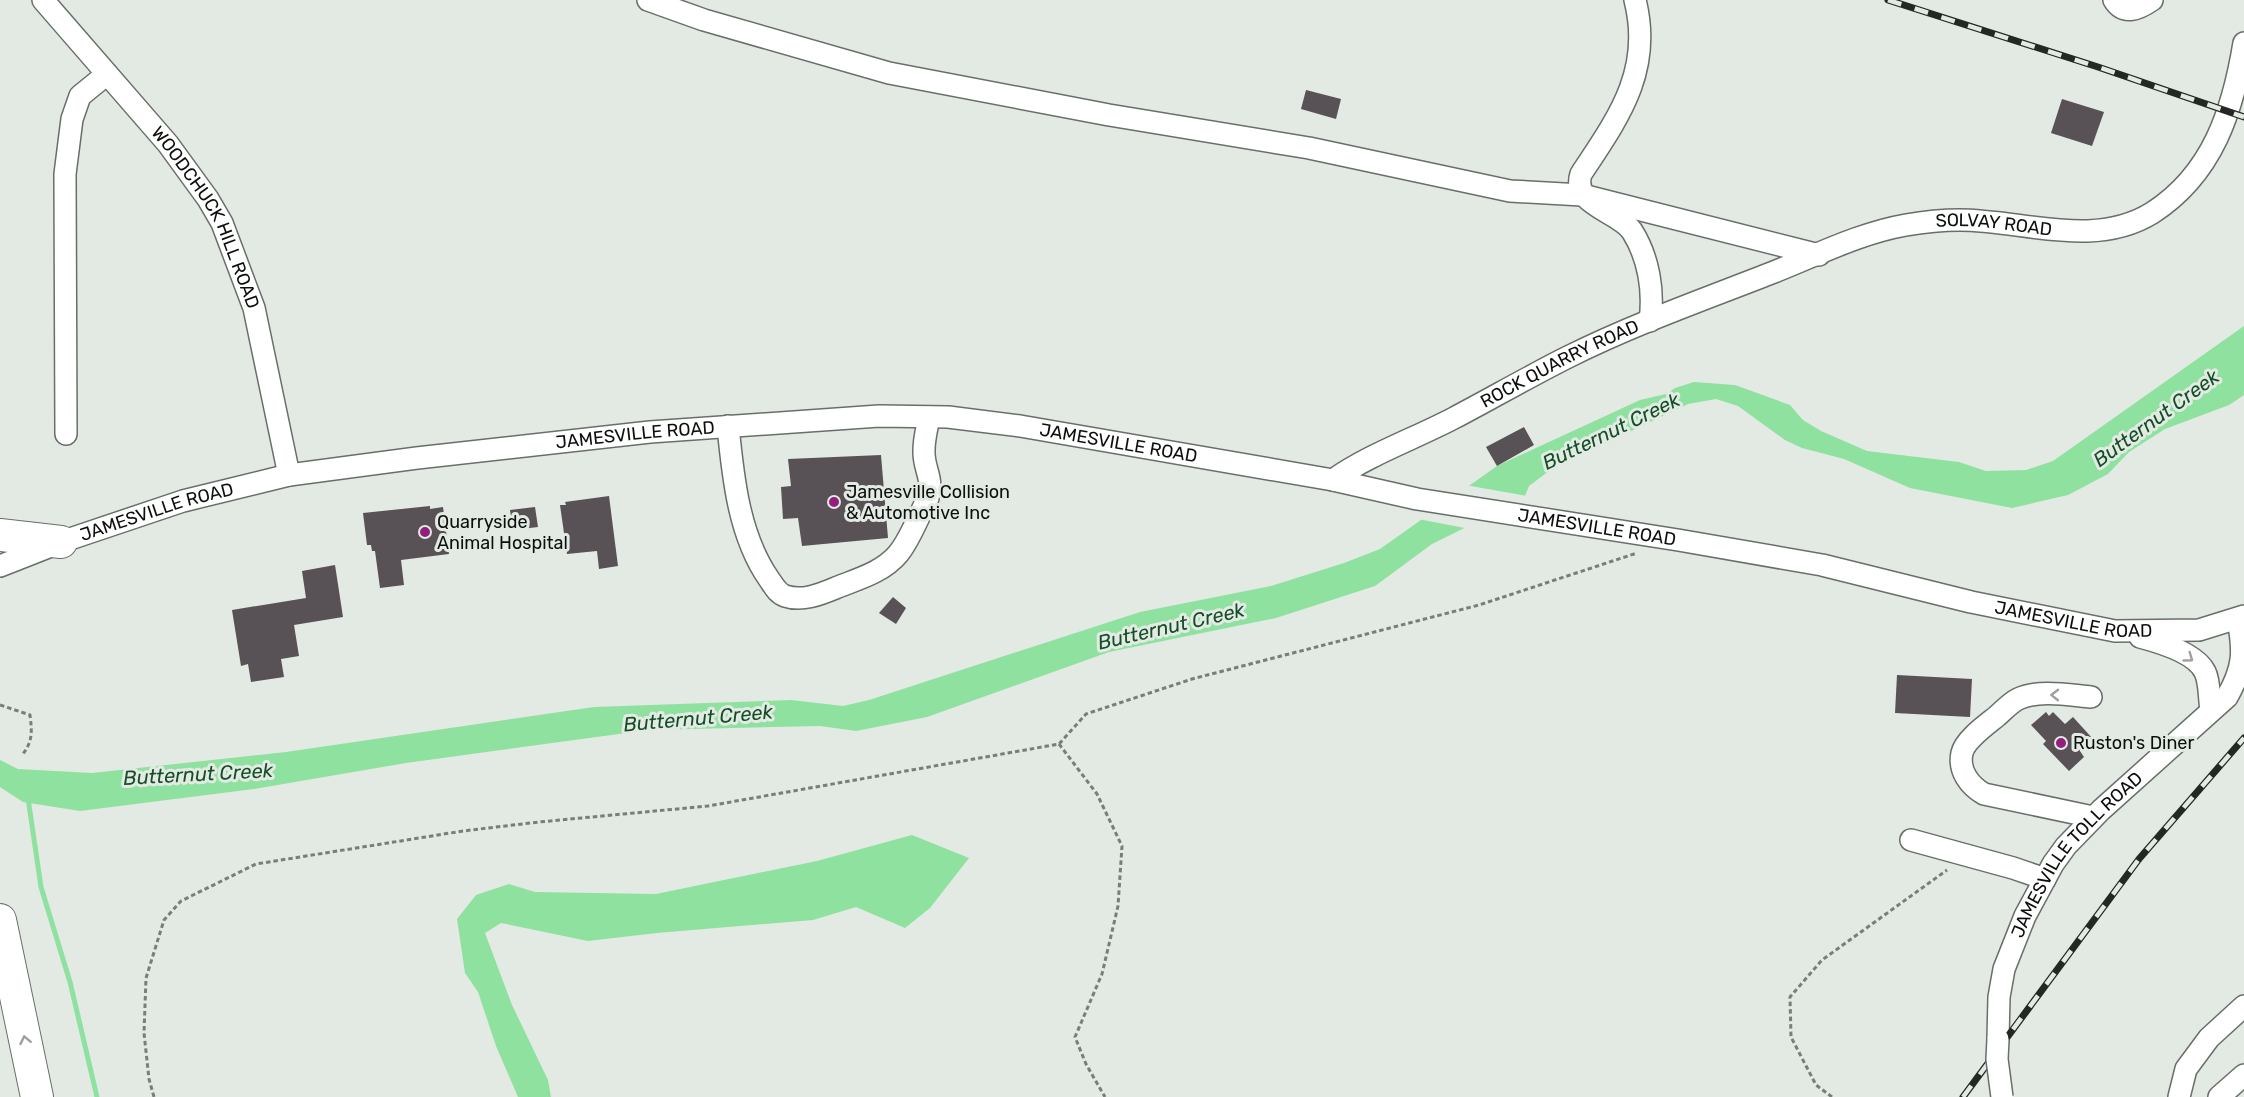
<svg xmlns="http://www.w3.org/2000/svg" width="2244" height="1097" font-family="Rubik,sans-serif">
  <rect width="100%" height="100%" fill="#e2eae3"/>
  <g fill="#8fe1a0">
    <polygon points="2244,326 2244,395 2229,405 2165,429 2129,452 2108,474 2068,495 2012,508 1910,488 1844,459 1802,448 1785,440 1738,406 1716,399 1688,404 1553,468 1529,486 1525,496 1515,503 1432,544 1375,586 1276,618 1109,652 927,717 856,731 820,726 648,730 406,763 254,789 80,811 23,802 0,787 0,760 18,769 92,773 286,752 594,707 791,700 843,706 869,700 1140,612 1271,586 1344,563 1380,549 1497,466 1640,400 1666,394 1675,388 1694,382 1735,385 1790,405 1803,420 1821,431 1867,451 1959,462 1986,471 2026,470 2053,461"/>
    <polygon points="912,835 969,858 930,908 905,928 856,907 813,920 657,933 588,941 501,923 485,933 512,1005 548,1080 551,1097 518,1097 496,1046 478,992 465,973 457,919 476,895 509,884 535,892 656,894 817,861"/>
  </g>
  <polygon fill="#e2eae3" points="1465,485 1528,496 1517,506 1470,529 1418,519"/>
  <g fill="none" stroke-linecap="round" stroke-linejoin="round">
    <polyline stroke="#8fe1a0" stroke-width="5" points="28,798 41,887 70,982 97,1097"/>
  </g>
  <g fill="#585156">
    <polygon points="1306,90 1341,99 1336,119 1301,109"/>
    <polygon points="2062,99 2104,112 2092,146 2051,133"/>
    <polygon points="1524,427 1534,445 1497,466 1486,447"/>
    <polygon points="881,455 888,538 802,546 798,518 783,519 781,487 791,486 788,459"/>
    <polygon points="609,496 618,566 599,569 597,551 567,554 560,505 566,505 565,502"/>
    <polygon points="430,506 430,509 443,507 449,554 401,560 404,585 380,588 375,551 372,551 371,545 367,545 363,513"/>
    <polygon points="535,507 538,527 513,530 510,510"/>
    <polygon points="335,565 343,617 294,625 299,656 281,659 284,677 251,682 248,664 241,666 232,610 306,598 302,571"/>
    <polygon points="893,597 906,608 896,624 879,613"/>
    <polygon points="1897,675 1972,679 1970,717 1895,713"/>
    <polygon points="2046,712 2049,716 2053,712 2065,724 2073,717 2093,739 2080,751 2084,757 2069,771 2043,744 2046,741 2031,725"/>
  </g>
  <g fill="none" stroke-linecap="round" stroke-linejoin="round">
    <g stroke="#686f69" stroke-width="24">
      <g id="minor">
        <path id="s1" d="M43,0L168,144L208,199L222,223L254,308L289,475"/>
        <polyline points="648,0 704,20 889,73 1109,115 1309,148 1510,191 1582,195 1819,255"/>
        <path d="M1635,0C1653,71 1618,118 1581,174C1571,205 1618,211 1632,231C1649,258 1654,291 1650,321"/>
        <path d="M2114,0C2124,16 2139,9 2152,0"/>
        <path d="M728,426C733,478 739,536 769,579C774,586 777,593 785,596C803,602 821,594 838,587C858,579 883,572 898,554C910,540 919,515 928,498C934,477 923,469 924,450C924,439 927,428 929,417"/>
        <polyline points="66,434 65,174 72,119 80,96 107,74"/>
        <path id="s2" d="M1333,480C1370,454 1414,439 1454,418C1492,398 1530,376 1568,357C1634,324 1705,299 1774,272C1817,255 1860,233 1906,225C1923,222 1943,220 1960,220C2022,220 2094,249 2152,213C2213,174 2233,110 2244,43"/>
        <path id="s3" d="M0,566L61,542L183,501L289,475L417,458L650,432L879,416L948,417L1020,426L1333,480L1417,499L1678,540L1822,565L1971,602L2115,631L2199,630L2244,616"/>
        <path d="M2140,637C2159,642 2196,653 2205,672C2210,682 2209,699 2211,710"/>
        <path d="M2091,697C2069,695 2039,689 2018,699C2010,703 2003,711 1996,717C1986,725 1965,740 1962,753C1958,771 1970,786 1984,794L2093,817"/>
        <polyline points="1911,840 2013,868 2045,879"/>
        <path id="s4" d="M1998,1039L1999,997L2004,969L2025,916L2053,864L2066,846L2101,810L2227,697C2244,667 2244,652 2238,619"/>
        <polyline points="2179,1097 2186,1069 2209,1038 2244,1006"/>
        <polyline points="2219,1097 2244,1075"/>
      </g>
    </g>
    <g stroke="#686f69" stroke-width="34">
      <g id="highway">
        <polyline points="0,535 61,542"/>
        <polyline points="0,920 37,1097"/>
      </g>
    </g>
    <g stroke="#797e79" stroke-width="3" stroke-dasharray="4.5 3" stroke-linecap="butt">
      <path d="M0,705L30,715C32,731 33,742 22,755"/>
      <polyline points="1059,744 1097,794 1122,846 1118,906 1102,974 1075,1037 1086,1064 1105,1097"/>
      <polyline points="154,1097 149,1079 144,1033 146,978 164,920 181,901 256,864 463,831 539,822 708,806 1059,744 1086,714 1192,679 1479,605 1637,553"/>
      <polyline points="1832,1097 1816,1085 1791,1037 1790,997 1822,960 1947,870"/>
    </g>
    <use href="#minor" stroke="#fff" stroke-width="21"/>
    <use href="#highway" stroke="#fff" stroke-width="32"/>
    <g stroke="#242825" stroke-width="7">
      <g id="rail">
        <polyline points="1888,0 2098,67 2244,117"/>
        <polyline points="1963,1097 2139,859 2244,738"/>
      </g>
    </g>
    <use href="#rail" stroke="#e2eae3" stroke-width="4.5" stroke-dasharray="14" stroke-linecap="butt"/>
    <g stroke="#686f69" stroke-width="24" stroke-linecap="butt">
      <polyline id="minor-bridge" points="1998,1039 1997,1059 2002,1097"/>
    </g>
    <use href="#minor-bridge" stroke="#fff" stroke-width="21"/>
  </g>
  <defs><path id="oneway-chevron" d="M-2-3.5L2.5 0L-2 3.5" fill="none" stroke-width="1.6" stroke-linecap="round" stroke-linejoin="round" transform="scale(1.5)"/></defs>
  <g stroke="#9e9f9e">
    <use href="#oneway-chevron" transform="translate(2189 658) rotate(36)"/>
    <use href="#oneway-chevron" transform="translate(2055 695) rotate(-179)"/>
    <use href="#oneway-chevron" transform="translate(25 1040) rotate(-102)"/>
  </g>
  <g fill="#911f7e" stroke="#e2eae3" stroke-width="2">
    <circle cx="834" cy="502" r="6"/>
    <circle cx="425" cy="532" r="6"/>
    <circle cx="2061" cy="743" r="6"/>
  </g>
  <g text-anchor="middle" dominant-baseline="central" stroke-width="6" stroke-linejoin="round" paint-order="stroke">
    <g font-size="18" fill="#0c0f0c" stroke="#e2eae3">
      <text stroke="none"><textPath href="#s1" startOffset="274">WOODCHUCK HILL ROAD</textPath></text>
      <text stroke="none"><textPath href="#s2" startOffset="717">SOLVAY ROAD</textPath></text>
      <text stroke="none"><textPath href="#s2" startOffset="255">ROCK QUARRY ROAD</textPath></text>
      <text stroke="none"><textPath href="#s3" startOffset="652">JAMESVILLE ROAD</textPath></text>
      <text stroke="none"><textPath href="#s3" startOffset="1138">JAMESVILLE ROAD</textPath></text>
      <text stroke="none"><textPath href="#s3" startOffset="166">JAMESVILLE ROAD</textPath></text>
      <text stroke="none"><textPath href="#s3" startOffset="1624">JAMESVILLE ROAD</textPath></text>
      <text stroke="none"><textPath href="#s3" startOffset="2110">JAMESVILLE ROAD</textPath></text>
      <text stroke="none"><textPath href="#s4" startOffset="208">JAMESVILLE TOLL ROAD</textPath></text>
    </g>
    <g font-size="18" fill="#0c0f0c" stroke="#e2eae3" text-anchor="start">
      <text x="846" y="492">Jamesville Collision<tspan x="846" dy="21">&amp; Automotive Inc</tspan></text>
      <text x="437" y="522">Quarryside<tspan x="437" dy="21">Animal Hospital</tspan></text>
      <text x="2073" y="743">Ruston's Diner</text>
    </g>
    <g font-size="20" font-style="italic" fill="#144e26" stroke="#e2eae3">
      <text transform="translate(2156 418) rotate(-36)">Butternut Creek</text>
      <text transform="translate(1611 431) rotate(-26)">Butternut Creek</text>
      <text transform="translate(1171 626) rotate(-13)">Butternut Creek</text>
      <text transform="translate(698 718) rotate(-5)">Butternut Creek</text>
      <text transform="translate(198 774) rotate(-3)">Butternut Creek</text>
    </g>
  </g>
</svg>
